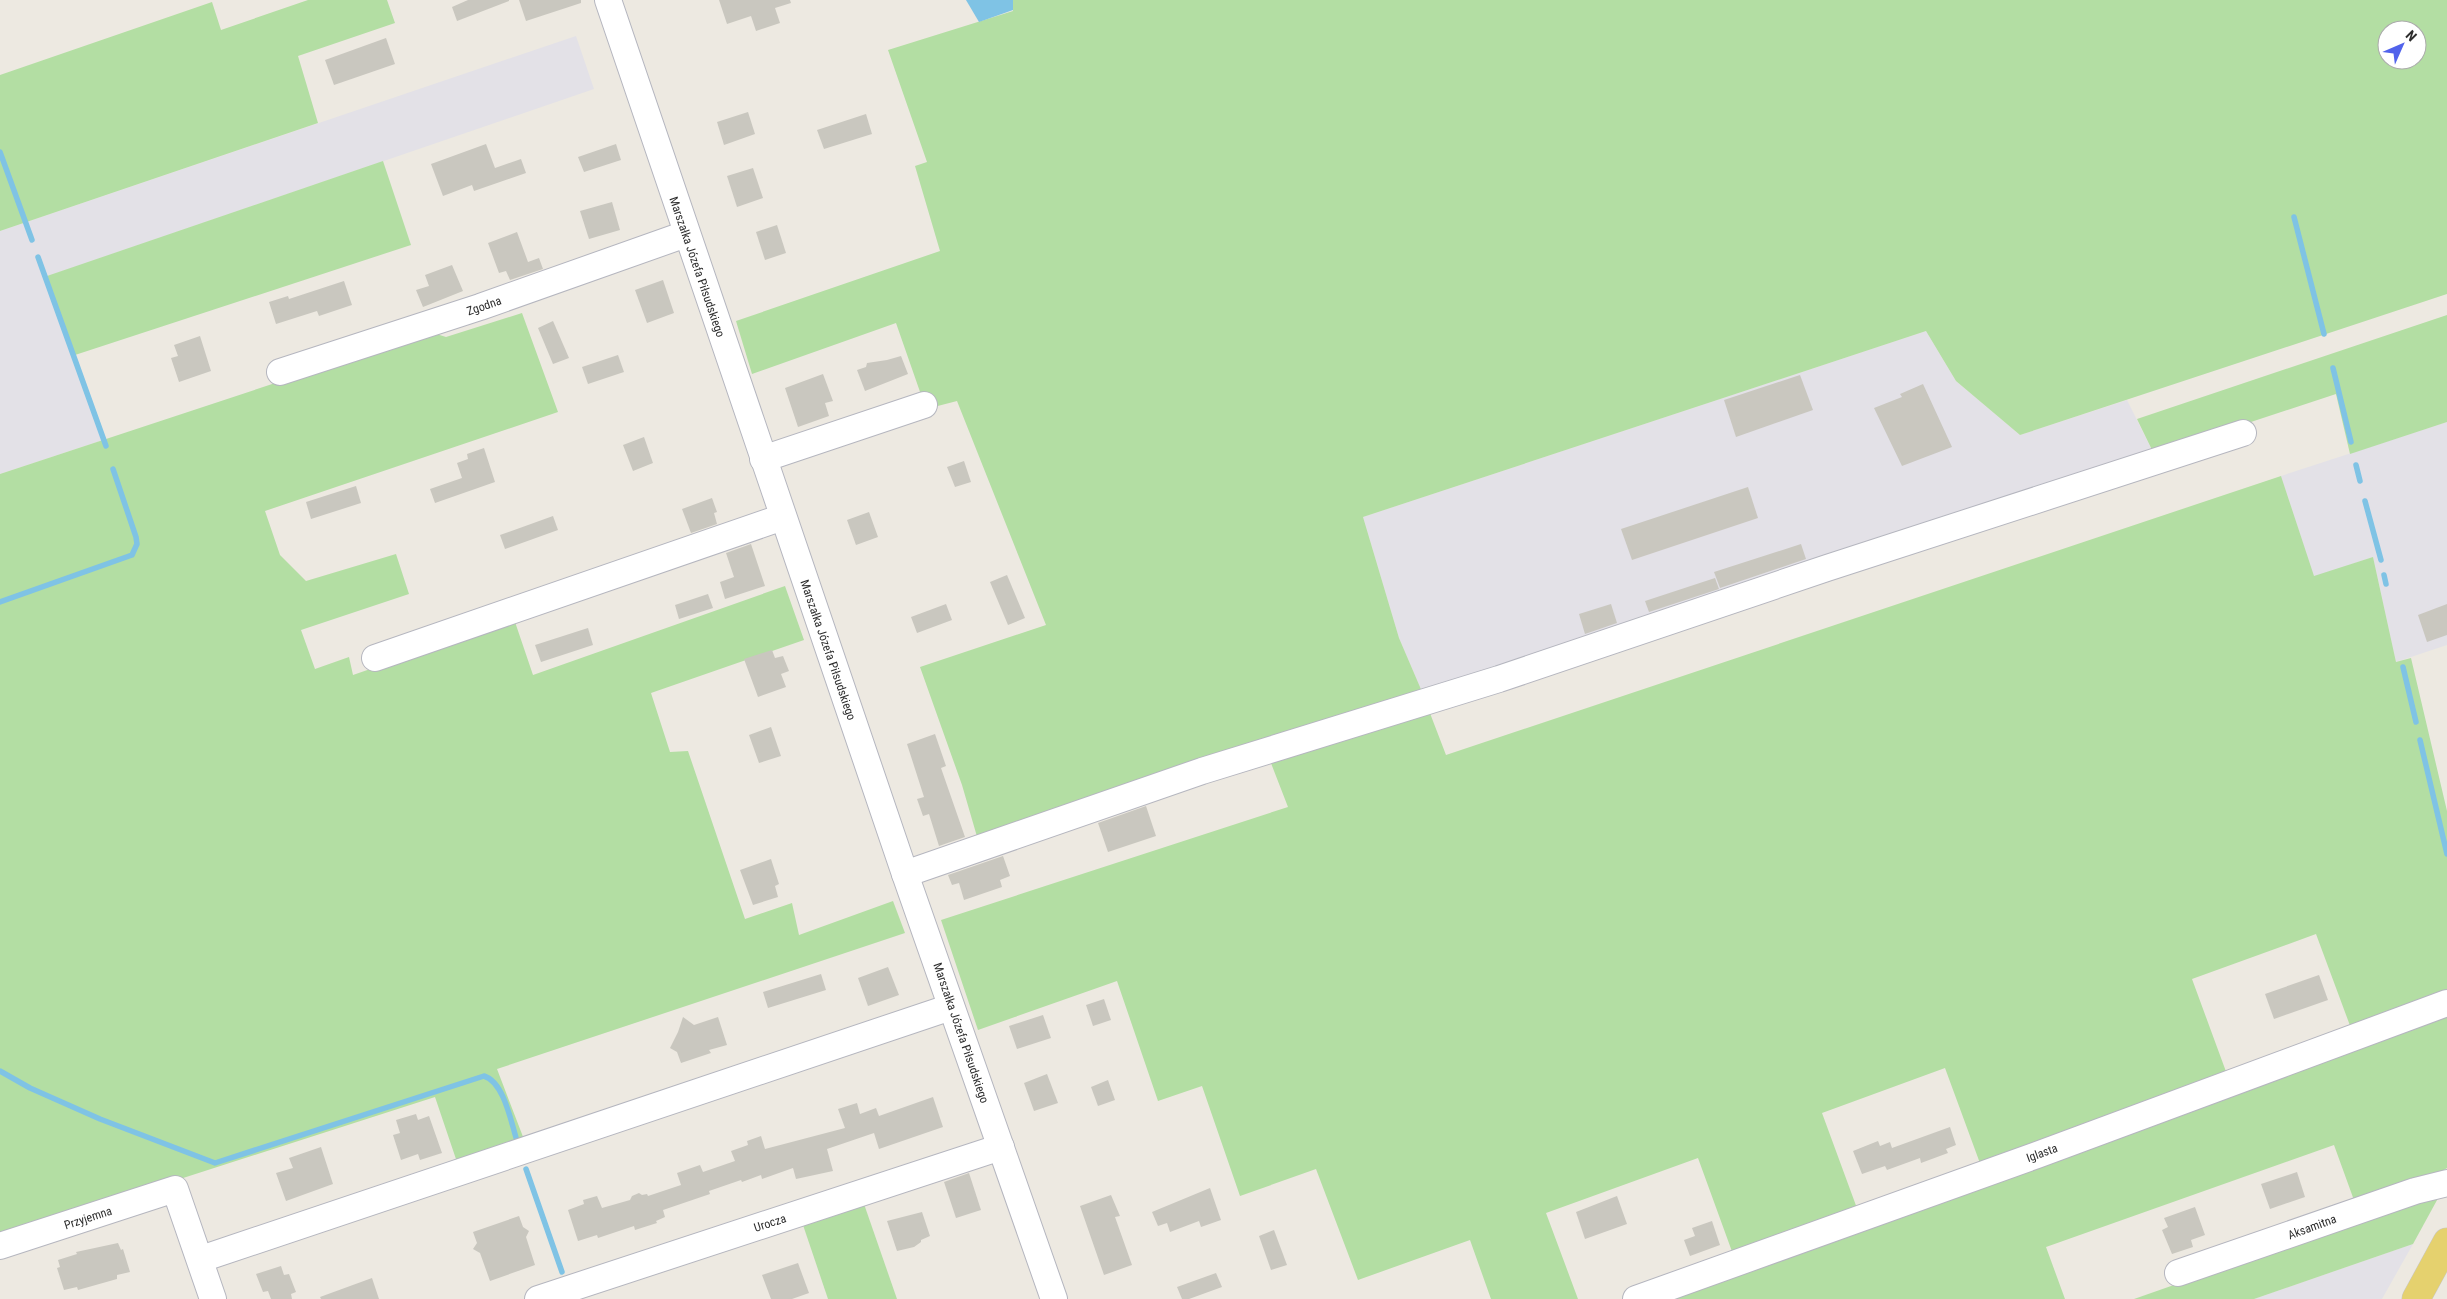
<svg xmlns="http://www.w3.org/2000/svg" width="2447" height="1299" font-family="'Roboto Condensed',sans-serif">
  <rect width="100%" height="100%" fill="#ede9e1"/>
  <g fill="#e3e1e7">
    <polygon points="576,36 594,89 48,276 106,439 0,474 0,231"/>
    <polygon points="1926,331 1956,381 2020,435 2127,400 2154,454 1423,694 1399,638 1363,517"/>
    <polygon points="2447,422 2447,645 2396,662 2373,557 2314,577 2281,476"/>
    <polygon points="2413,1244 2382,1299 2254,1299"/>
  </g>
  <g fill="#b3dea3" fill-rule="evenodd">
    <polygon points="308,0 387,0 395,23 298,56 318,123 0,231 0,75 212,2 221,30"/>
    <path d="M1013,0H2447V294L2020,435L1956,381L1926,331L1363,517L1399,638L1423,694L978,840L962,785L920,667L1046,625L957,401L926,409L896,323L752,374L736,321L940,251L915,166L927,162L888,50L1013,11ZM2387,30H2417V60H2387Z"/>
    <polygon points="383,161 411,245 75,355 47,276"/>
    <polygon points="522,313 558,412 265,511 280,555 306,581 396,554 409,594 301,630 315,669 349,657 353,675 514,619 533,675 785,586 804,640 651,693 670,752 688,751 745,919 792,903 799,935 893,901 905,933 497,1069 525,1142 458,1165 435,1097 0,1237 0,474 430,332 446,337"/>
    <polygon points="2447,315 2447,422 2350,454 2336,394 2154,454 2137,419"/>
    <polygon points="2281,476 2314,576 2373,557 2396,662 2411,658 2447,811 2447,997 2352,1031 2316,934 2192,979 2228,1077 1981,1166 1945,1068 1822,1113 1858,1211 1734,1257 1698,1158 1546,1213 1578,1299 1491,1299 1470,1240 1358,1280 1316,1169 1240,1196 1202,1086 1158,1101 1117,981 978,1030 941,920 1288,807 1269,758 1428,708 1446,755"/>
    <polygon points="2447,1015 2447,1168 2436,1175 2355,1203 2334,1145 2046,1247 2065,1299 1666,1299"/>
    <polygon points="2442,1191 2413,1244 2254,1299 2134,1299"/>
    <polygon points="864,1204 897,1299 828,1299 803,1225"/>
  </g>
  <polygon fill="#7fc3e5" points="966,0 1013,0 1013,10 979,22"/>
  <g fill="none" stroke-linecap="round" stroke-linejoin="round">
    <g stroke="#7fc3e5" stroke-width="5.5">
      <polyline points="0,152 32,240"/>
      <polyline points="2294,217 2324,334"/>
      <polyline points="38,257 106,446"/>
      <polyline points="2333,368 2351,442"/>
      <polyline points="2356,465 2360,481"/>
      <polyline points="2365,501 2381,560"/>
      <polyline points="2384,575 2386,584"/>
      <polyline points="0,602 132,555 137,544 136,537 113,469"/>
      <polyline points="2403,667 2416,722"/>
      <polyline points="2420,740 2447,854"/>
      <path d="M0,1071L30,1088L100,1119L215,1163L484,1076C504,1082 511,1122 517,1141"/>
      <polyline points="526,1169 562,1272"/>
    </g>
  </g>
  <g fill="#c9c7bf">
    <polygon points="468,0 509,0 509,1 457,21 452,7"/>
    <polygon points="519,0 581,0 581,3 526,21"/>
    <polygon points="719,0 790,0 791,3 775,8 780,23 756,31 751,16 727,24"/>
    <polygon points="386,38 395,64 334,85 325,60"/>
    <polygon points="748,112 755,134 724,145 717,122"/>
    <polygon points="866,114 872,134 824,149 817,130"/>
    <polygon points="486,144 495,168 521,159 526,173 474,191 472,185 443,196 431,164"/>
    <polygon points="616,144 621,160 584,172 578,157"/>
    <polygon points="753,168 763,198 737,207 727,176"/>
    <polygon points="612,202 620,230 589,239 580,211"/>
    <polygon points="777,225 786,253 765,260 756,232"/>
    <polygon points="517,232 528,262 539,258 543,269 510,280 506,271 499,273 488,243"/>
    <polygon points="452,265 463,291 423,307 416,290 429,286 425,275"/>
    <polygon points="663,280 674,313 647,323 635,290"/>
    <polygon points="344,281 352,305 319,316 317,311 276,324 269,302 288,296 289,299"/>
    <polygon points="553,321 569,358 553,364 538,328"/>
    <polygon points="200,336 211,371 179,382 171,358 178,356 174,345"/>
    <polygon points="618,355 624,372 588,384 582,367"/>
    <polygon points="901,356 908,374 865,391 857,370 866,367 867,363 887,360"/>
    <polygon points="823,374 833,401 825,403 829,416 798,427 785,388"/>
    <polygon points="1800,375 1813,410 1736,437 1724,400"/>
    <polygon points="1923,384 1952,447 1902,466 1874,408 1902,397 1900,394"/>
    <polygon points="644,437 653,463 633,471 623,445"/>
    <polygon points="484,448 495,482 435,503 430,489 462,478 457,463 468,459 467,454"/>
    <polygon points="964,461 971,482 955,487 947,467"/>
    <polygon points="356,486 361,503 311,519 306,502"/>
    <polygon points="1748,487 1758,518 1632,560 1621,529"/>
    <polygon points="712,498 717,512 714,513 717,524 691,533 682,509"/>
    <polygon points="869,512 878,537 856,545 847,520"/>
    <polygon points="553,516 558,530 505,549 500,535"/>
    <polygon points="751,544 765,586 725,599 720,582 734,577 726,553"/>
    <polygon points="1801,544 1806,559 1720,588 1714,572"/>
    <polygon points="1007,575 1025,618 1008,625 990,582"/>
    <polygon points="1715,578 1719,589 1649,612 1645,601"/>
    <polygon points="708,594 713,608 679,619 675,605"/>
    <polygon points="946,604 952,620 917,633 911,617"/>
    <polygon points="1611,604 1617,623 1585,634 1579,614"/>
    <polygon points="2447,604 2447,635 2427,642 2418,615"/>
    <polygon points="588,628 593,645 541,662 535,645"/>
    <polygon points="772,650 775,658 783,656 789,671 781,674 786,687 758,697 744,659"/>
    <polygon points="771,727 781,756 759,763 749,735"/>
    <polygon points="935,734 946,766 941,768 965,837 939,846 929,814 923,816 917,799 924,797 907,744"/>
    <polygon points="1146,806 1156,836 1108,852 1098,823"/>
    <polygon points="1003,856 1010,876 1000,880 1002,887 964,900 959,883 952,885 948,875"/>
    <polygon points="771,859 779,884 775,886 778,897 753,905 740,870"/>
    <polygon points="888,967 899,995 868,1006 858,978"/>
    <polygon points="821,974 826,990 768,1008 763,992"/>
    <polygon points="2319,975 2328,1000 2274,1019 2265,994"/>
    <polygon points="1104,999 1111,1020 1093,1026 1086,1005"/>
    <polygon points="1043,1015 1051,1038 1017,1049 1009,1026"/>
    <polygon points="683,1017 694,1025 718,1017 727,1045 709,1050 711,1053 681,1063 677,1052 670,1048 678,1032"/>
    <polygon points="1047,1074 1058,1103 1034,1111 1024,1083"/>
    <polygon points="1108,1080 1115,1100 1098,1106 1091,1087"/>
    <polygon points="933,1097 943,1127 879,1149 874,1133 827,1149 833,1171 796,1179 793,1168 762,1179 761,1175 742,1182 741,1180 709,1191 710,1194 663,1210 665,1217 656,1221 657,1223 635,1230 634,1226 598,1238 597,1235 578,1241 568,1210 584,1204 583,1200 597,1196 602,1208 630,1200 632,1196 639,1193 642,1195 647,1194 648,1196 681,1185 677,1173 700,1165 703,1172 735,1161 731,1151 748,1145 747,1141 761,1136 765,1149 845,1128 838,1109 857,1103 860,1114 876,1108 879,1116"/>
    <polygon points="416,1114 418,1120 429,1116 442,1153 420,1160 418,1154 401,1160 393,1135 400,1133 396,1120"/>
    <polygon points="1950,1127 1956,1145 1946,1149 1948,1153 1921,1163 1920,1158 1887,1170 1885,1166 1862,1174 1853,1151 1878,1141 1880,1146 1890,1142 1892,1148"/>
    <polygon points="321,1147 333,1184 286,1201 276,1173 293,1168 289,1158"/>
    <polygon points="2297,1172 2305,1197 2270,1209 2261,1184"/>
    <polygon points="969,1173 981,1210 956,1218 944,1182"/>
    <polygon points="1210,1188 1221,1220 1201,1227 1199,1221 1170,1232 1167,1223 1158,1226 1152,1212"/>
    <polygon points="1111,1195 1120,1216 1115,1217 1132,1265 1104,1275 1080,1206"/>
    <polygon points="1617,1196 1627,1224 1585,1239 1576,1212"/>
    <polygon points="2195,1207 2205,1235 2191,1240 2193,1247 2172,1254 2162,1230 2168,1227 2164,1218"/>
    <polygon points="922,1212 930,1236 921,1240 921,1242 914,1247 897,1251 887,1221"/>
    <polygon points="519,1216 523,1227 529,1231 526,1237 535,1265 490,1281 480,1253 473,1249 477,1243 473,1232"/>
    <polygon points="1712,1221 1720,1245 1690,1256 1684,1240 1695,1236 1692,1228"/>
    <polygon points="1274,1230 1287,1265 1271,1270 1259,1236"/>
    <polygon points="118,1243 121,1250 123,1249 130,1272 117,1275 117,1279 78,1290 77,1287 64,1290 57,1268 60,1267 58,1260 77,1254 76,1252"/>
    <polygon points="798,1263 809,1293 792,1299 771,1299 762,1275"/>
    <polygon points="281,1266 284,1275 289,1274 296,1292 291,1294 292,1299 271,1299 268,1291 263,1292 256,1274"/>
    <polygon points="1216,1273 1222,1287 1189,1299 1182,1299 1177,1287"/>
    <polygon points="372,1278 379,1299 321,1299 320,1297"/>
  </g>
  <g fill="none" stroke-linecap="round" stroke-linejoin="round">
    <g stroke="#b5b6bf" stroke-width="28">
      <g id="minor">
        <polyline points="608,0 905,874 1054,1299"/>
        <polyline points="280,372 480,307 686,234"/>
        <polyline points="763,459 924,405"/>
        <polyline points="375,658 783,517"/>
        <polyline points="905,874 1202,771 1499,679 1827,568 2243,433"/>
        <polyline points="0,1246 175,1189 213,1299"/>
        <polyline points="201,1259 951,1007"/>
        <polyline points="2178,1273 2415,1191 2447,1183"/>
        <polyline points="538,1299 1001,1147"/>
        <polyline points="1636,1299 2037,1155 2447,1003"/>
      </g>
    </g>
    <g stroke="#c8c8c8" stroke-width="29">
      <polyline id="major" points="2416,1299 2447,1242"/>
    </g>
    <use href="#minor" stroke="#fff" stroke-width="26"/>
    <use href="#major" stroke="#e5d16e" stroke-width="28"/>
  </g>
  <g text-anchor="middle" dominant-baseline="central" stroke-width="4" stroke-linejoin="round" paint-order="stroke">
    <g font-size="12" fill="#2d2d2d" stroke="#fff">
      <text transform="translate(697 267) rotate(71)">Marszałka Józefa Piłsudskiego</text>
      <text transform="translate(484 306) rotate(-19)">Zgodna</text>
      <text transform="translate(828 650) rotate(71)">Marszałka Józefa Piłsudskiego</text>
      <text transform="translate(961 1033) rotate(71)">Marszałka Józefa Piłsudskiego</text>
      <text transform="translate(2042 1153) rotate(-20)">Iglasta</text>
      <text transform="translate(88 1218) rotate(-18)">Przyjemna</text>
      <text transform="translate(770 1223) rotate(-18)">Urocza</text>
      <text transform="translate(2312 1227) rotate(-20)">Aksamitna</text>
    </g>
  </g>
  <g transform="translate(2402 45) rotate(45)"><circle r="24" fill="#ffffff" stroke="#ababab"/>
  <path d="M0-4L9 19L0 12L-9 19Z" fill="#5163eb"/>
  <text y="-8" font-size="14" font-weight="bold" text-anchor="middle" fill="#2d2d2d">N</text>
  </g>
</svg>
